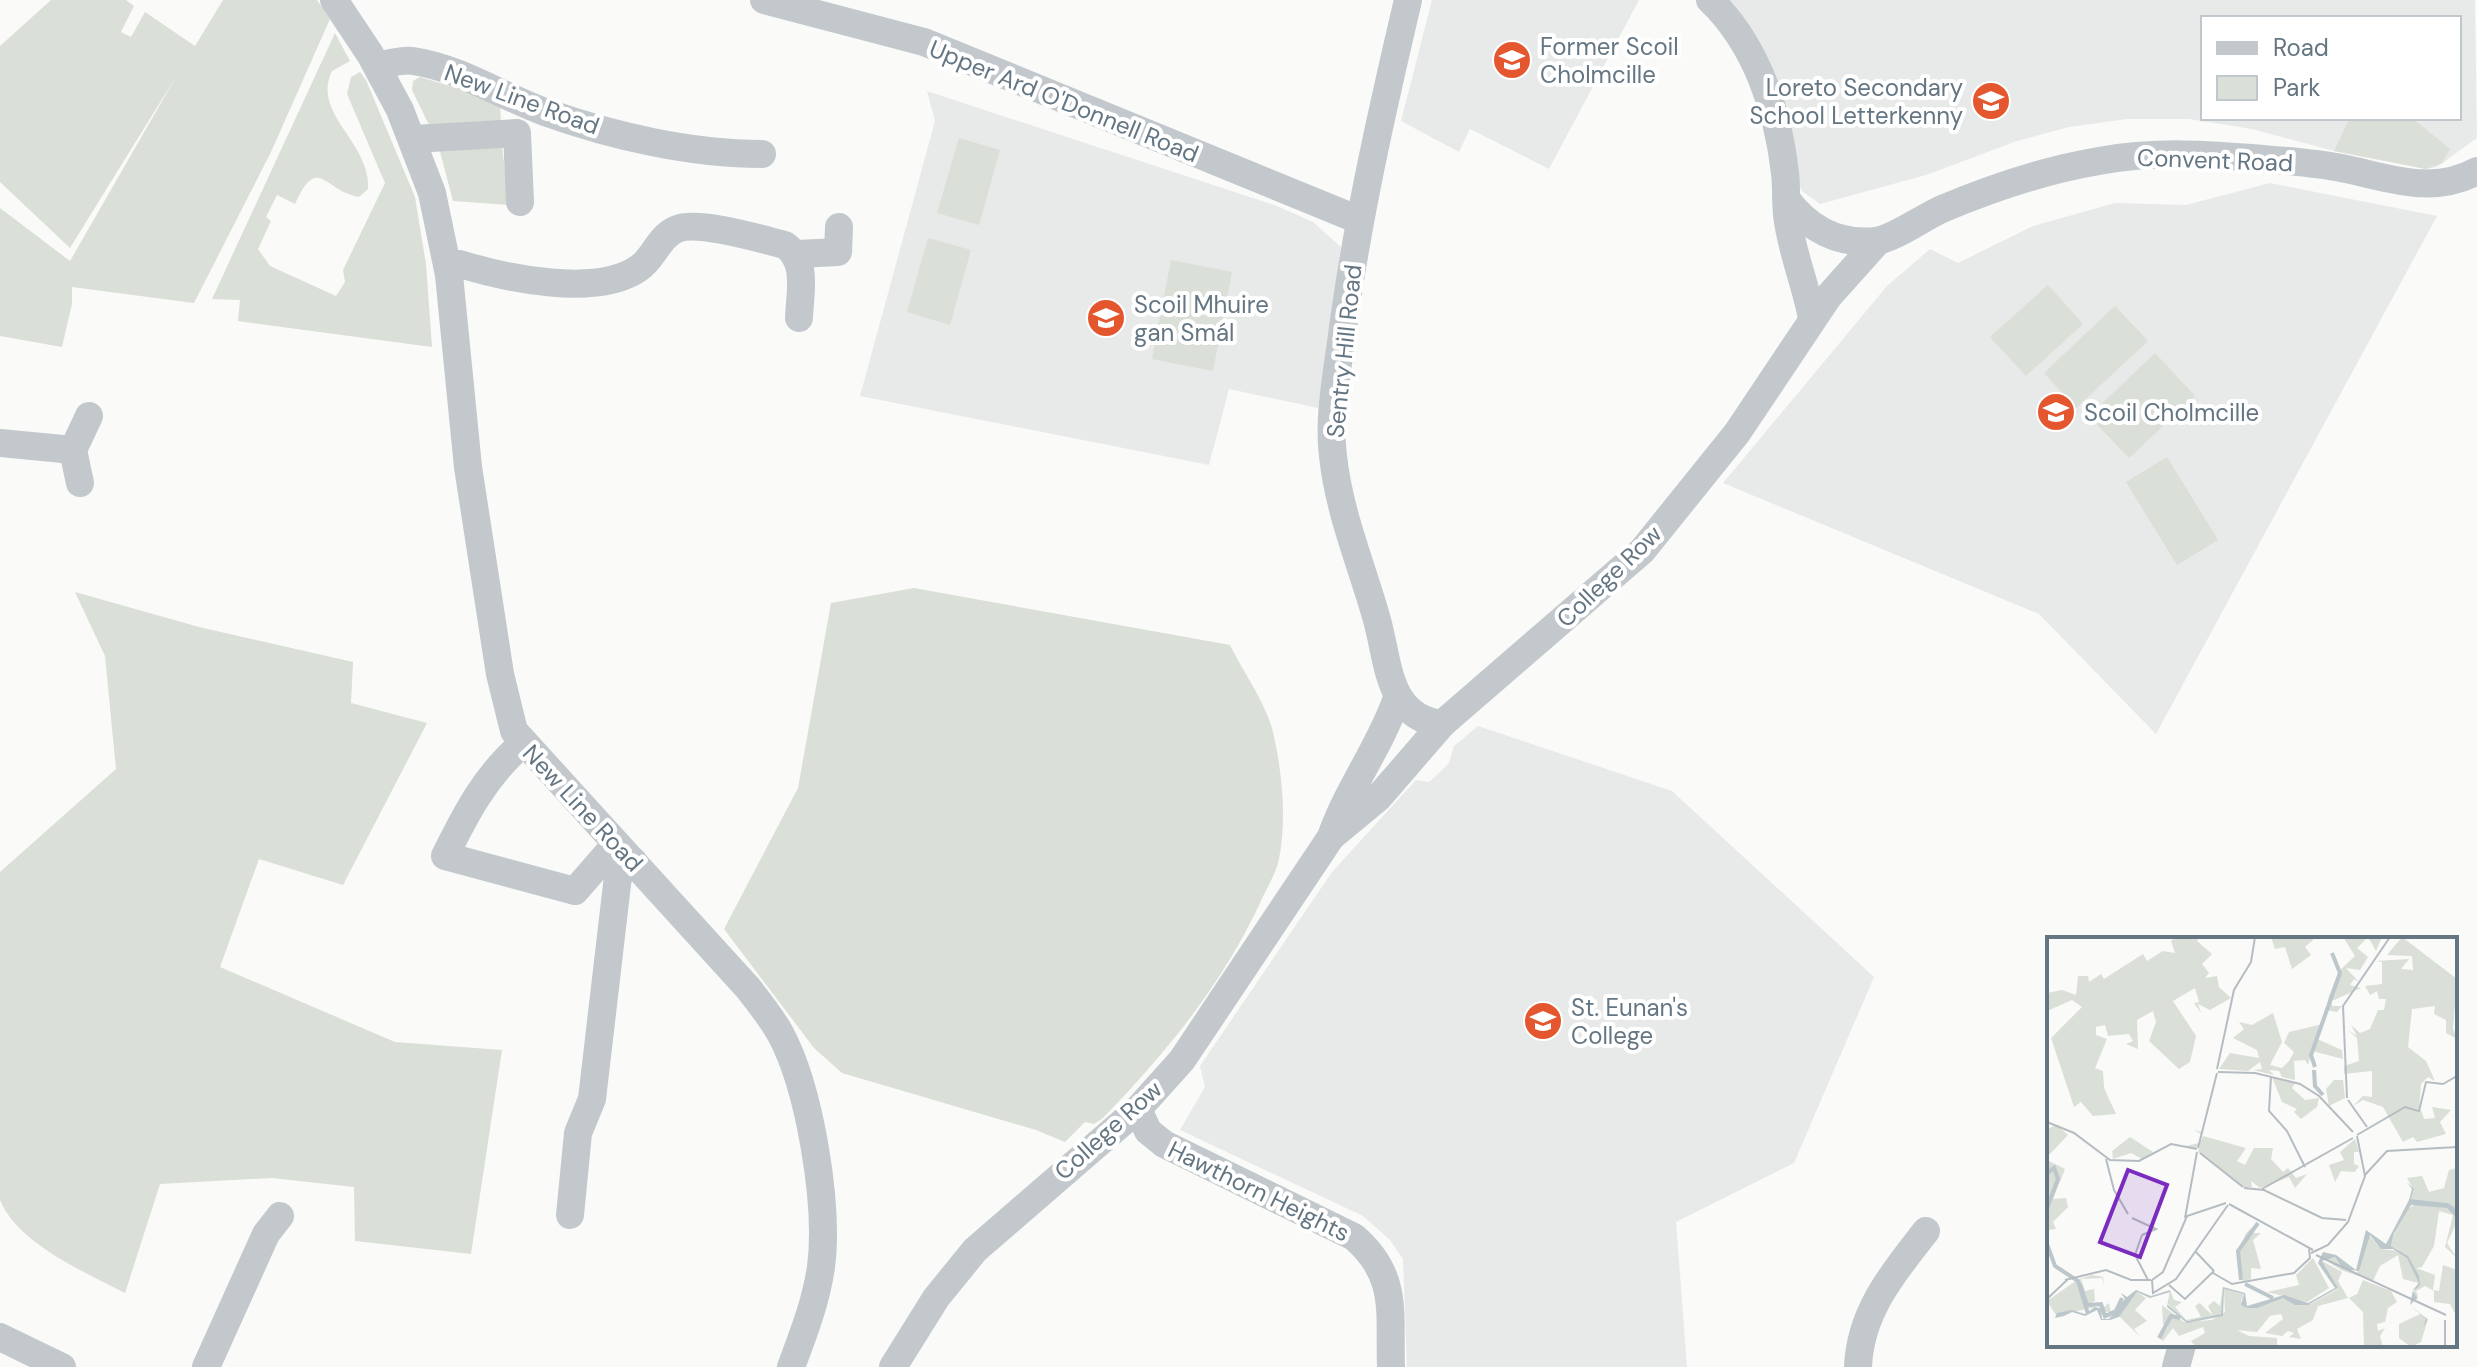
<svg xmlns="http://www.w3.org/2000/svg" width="2477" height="1367" font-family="'DM Sans',sans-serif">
  <rect width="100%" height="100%" fill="#fafaf8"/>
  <g fill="#e8e9e9" fill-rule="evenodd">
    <polygon points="1432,0 1639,0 1549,169 1470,129 1459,152 1401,121"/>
    <path d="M1721,0H2475L2477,138L2437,167L2426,169L2334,151L2252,129L2189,119H2127L2069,127L2017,141L1926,175L1820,204L1802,191ZM2203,18H2459V118H2203Z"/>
    <polygon points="927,91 1277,206 1313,222 1341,247 1318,408 1229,389 1209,465 860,396 935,121"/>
    <polygon points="2270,183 2437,216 2156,734 2039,614 1723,483 1887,286 1930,249 1958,263 2033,226 2115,203 2186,205"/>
    <polygon points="1478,726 1672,791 1874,977 1794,1163 1676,1222 1687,1367 1407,1367 1403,1259 1390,1240 1363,1216 1180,1130 1205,1087 1200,1066 1332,872 1416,780 1429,782 1440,772 1449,763 1454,746"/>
  </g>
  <g fill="#dadfd7">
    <polygon points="51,0 126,0 134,6 121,32 131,37 145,12 195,46 223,0 317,0 330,19 271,152 194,303 72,287 72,304 62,347 0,336 0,208 70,261 177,75 70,248 0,182 0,46"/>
    <path d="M335,33L350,61L332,71C311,114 371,142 368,189L359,197C324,191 318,153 295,204L277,195L266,217L271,221L258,249L270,266L336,296L345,282L343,270L385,183L347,94L351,77L360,72L366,80L415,197L426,264L432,347L238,321L240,300L212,299Z"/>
    <polygon points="420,77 500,101 501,126 430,127 412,90 413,81"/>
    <polygon points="2350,118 2412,118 2450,149 2442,163 2426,169 2334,151"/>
    <polygon points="501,138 509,205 453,201 438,144"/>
    <polygon points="959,138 1000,150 979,225 937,213"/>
    <polygon points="928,238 971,250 950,325 907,312"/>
    <polygon points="1171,260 1232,272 1213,371 1152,359"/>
    <polygon points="2048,285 2083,324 2026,376 1990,337"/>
    <polygon points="2115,306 2148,341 2076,408 2044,373"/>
    <polygon points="2155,353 2195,396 2129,458 2089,416"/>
    <polygon points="2167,457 2218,540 2177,565 2126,482"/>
    <path d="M914,588L1230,645C1243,672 1266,703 1273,732C1282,771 1287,819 1279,859C1276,874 1266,889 1260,903C1222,985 1165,1054 1103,1118L1094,1124L1085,1122L1065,1142L1036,1130L842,1073L814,1048L724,929L798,788L831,603Z"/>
    <path d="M75,592L199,627L353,662L351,703L427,723L343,885L259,859L220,967L395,1042L502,1050L471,1254L355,1241L354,1187L272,1178L160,1184L125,1293C85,1272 18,1244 0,1200V872L116,769L105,656Z"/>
  </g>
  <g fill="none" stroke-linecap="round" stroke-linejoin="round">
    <g stroke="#c3c8cc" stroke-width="28">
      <path d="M334,0L370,54L400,110L432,193L449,275L468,467L500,674L514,731L748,988C759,1002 771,1017 780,1033C810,1088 829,1205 821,1267C816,1302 803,1335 791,1367"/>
      <polyline points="764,0 924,42 1359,220"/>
      <path d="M1408,0C1382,111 1357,221 1342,335C1337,374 1328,417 1333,456C1339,513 1362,566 1377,620C1389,663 1387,717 1442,724"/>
      <path d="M1710,0C1756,44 1778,110 1785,173C1787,189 1785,206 1788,222C1793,255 1806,286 1812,318"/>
      <path d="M377,66C388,64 402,59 413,61C460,68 501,96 545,112C612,136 691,154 762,154"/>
      <polyline points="413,139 517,133 520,202"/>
      <path d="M1787,200C1809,229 1839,245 1876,241C1893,239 1924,217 1942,209C1992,188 2045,170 2099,161C2153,151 2208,154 2263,159C2289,161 2316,163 2341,168C2388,177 2432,196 2477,171"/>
      <polyline points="797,254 838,252 839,227"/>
      <path d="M448,266L460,264C505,278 597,298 639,268C654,258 659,236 677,229C698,220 761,239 785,245C808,262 800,291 799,318"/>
      <polyline points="0,443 73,450"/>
      <polyline points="80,483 73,450 89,416"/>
      <path d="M1397,698C1380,747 1348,788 1331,837L1378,798L1442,724L1642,551L1737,433L1828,297L1878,241"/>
      <path d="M522,744C486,775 466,813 445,856L575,891L616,844"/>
      <path d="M1138,1109L1148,1131L1164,1144L1354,1237C1399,1276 1389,1312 1391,1367"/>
      <polyline points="570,1215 578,1133 592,1099 618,876 633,861"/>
      <polyline points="0,1337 62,1367"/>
      <polyline points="206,1367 266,1234 280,1216"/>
      <polyline points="893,1367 936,1298 975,1250 1138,1109 1182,1060 1331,837"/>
      <path d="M1858,1367C1860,1312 1893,1273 1926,1231"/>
      <polyline points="2176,1367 2182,1345"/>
    </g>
  </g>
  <defs>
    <g id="school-disc" transform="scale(2)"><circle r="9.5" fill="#e4572e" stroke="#fff"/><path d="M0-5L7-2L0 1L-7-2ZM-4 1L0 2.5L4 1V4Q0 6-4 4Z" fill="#fff"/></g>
  </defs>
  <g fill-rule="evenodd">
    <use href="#school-disc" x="1512" y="60"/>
    <use href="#school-disc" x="1991" y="101"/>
    <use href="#school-disc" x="1106" y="318"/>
    <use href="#school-disc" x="2056" y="412"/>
    <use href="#school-disc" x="1543" y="1021"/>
  </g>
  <g text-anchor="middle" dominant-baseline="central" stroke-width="8" stroke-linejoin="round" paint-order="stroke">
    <g font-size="24" fill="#657683" stroke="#fff" text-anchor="start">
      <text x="1540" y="46">Former Scoil<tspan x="1540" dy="28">Cholmcille</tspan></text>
      <text x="1963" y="87" text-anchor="end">Loreto Secondary<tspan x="1963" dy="28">School Letterkenny</tspan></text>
      <text x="1134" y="304">Scoil Mhuire<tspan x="1134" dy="28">gan Smál</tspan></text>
      <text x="2084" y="412">Scoil Cholmcille</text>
      <text x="1571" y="1007">St. Eunan's<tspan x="1571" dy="28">College</tspan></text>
    </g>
    <g font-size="24" fill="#657683" stroke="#fff">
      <text transform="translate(522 99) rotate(20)">New Line Road</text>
      <text transform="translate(1064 101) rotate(22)">Upper Ard O'Donnell Road</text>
      <text transform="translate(2215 160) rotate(2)">Convent Road</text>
      <text transform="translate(1344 351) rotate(-84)">Sentry Hill Road</text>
      <text transform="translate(1609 576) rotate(-44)">College Row</text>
      <text transform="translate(583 808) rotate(47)">New Line Road</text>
      <text transform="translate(1108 1130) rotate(-42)">College Row</text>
      <text transform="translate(1259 1191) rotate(26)">Hawthorn Heights</text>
    </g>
  </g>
  <g transform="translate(2047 937)">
    <rect width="410" height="410" fill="#fafaf8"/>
    <path d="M129,0H152L150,4L165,17L155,27L162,36L158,41L170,39L172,50L184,61L163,73L151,67L154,76L147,66L152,65L148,51L126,64L149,99L143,125L132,132L102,104L109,85L106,74L90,83L91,112L79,107L86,104L82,97L61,99L58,88L49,90V98L60,102L48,131L56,134L57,151L69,177L46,179L34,165L27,170L4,101L35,70L25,63L0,74V56L15,53L29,58L31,39H41L42,45L54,37L57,42L96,17L100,24L116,14L128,16L124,4ZM224,0H269L258,10L264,18L245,32L238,10L228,12ZM296,0H335L329,14L321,0L310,11L321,20L313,33L299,31L312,45L307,42L303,48L314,51L285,64V69H295L290,75L279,73L282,59L292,34L308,19ZM355,0L410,42L406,92L410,102L399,96V83L387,77L388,69L365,72L361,110L379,124L388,144L381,140L374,147L372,172L359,170L374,173L377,182L388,181L385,170L404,173L393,185L399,197L370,205L366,200L356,205L336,170L316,163L306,169L316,159L325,160V134L297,137V129L312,124L310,101L301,93L310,99L304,88L313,96L323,92L331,73H337L339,62H332L330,54L323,58L318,49L335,47V25L329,24L362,22L354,32L366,33L365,19L340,18ZM226,76L235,105L223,128L235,131L242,124L247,115L237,106L242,95L276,87L270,102L295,113L296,122L265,114L261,128L258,123L247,124L248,143L235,140L232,134L222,133L227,138L206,133L215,132L213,125L201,134L172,132L183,116L212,121L210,113L186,101L197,92L192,85L205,88ZM225,140L248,146L245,151L258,163L272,161L270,170L254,182L247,175L250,172L235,165ZM287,143H296L298,161L282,169L279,152ZM10,188L21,198L0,220V192ZM147,193L155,195L154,205L156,199L199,211L190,224L198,228L207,211H226L224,222L236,235L241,231L249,241L260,237L248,251L242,240L213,251L204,244L205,250L197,251L151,215L153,208L148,211L139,209L152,206L154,197ZM83,200L106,215L95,222L84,216L66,222L65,214ZM308,202L312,215H307V227L312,229L308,235L294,234L288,245L282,228L297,223L293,215ZM2,224L18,232L6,262L19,261L21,270L6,285L9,292L0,293V298ZM410,231V272L401,266L364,262L367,253L360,241L375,239L382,255L397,251L402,233ZM370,267L400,271L409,277L410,285L400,306L410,321L398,310L406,278L392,274L387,309L375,330L369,331L388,338L386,353L392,354L396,328L410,333V380L403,367L387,365V354L378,349L369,354L371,359L370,363L365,360L371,346L356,342L351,318L333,329L326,344L294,333L277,322L288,320L296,332L310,336L322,298L334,312L353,314L344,309L349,290L359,272ZM211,285L202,296H214L206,303L214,332L204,331V342L196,344L191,314L199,296ZM266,321L282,351L260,365L220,355L252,348L249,338ZM275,324L295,335L291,344L301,361L271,369L266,383L250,392L254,402L242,400L247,396L241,394L235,399L218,396L236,382L234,377L223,379L210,395L190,393L202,399L230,401V410H149L144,404L158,396L156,390L132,399L126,391L116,404L112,401L121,390L116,387L115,368L137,385L165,383L178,375L177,352L197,357L194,364L200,371L236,361L264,367L291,352ZM45,338L56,340L57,348L55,341L34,342L38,354L47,352L48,364L40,368L56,371L62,366L64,376L57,374L61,379L78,362L71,377L57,382L51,370L9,378L0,364L30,343ZM316,343L344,354L350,365L341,371L338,385L330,387L331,394L338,391L333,399L336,410H317L316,375L302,361L310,357ZM176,349L175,376L167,380L139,384L121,367L123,353L127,363L135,365L128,370L139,383L154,380L148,369L153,366L166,379L161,369L167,364L173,369ZM90,355L99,361L88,373L100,384L87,392L93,400L72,379ZM373,377L381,382L374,405L364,410L352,401V387Z" fill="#dadfd7"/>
    <path d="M360,245L367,252L364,262L401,266L410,272V281L400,271L364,268L347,296L344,309L361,319L372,339L373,348L371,350L366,354L370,361L363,368L380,382V384L376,390L379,382L363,368L366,353L372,346L360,321L346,312H334L323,298L312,334L296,332L288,320L275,324L291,351L261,368H248L236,361L210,371H200L194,368L197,357L177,352L176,379L140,386L120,370L123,355L103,361L90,355L72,380L63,383H54L50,373L38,379L25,375L17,379L8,381L10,376L25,373L38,377L48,370L54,372L55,382H62L78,362L74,356L80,360L89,353L104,359L123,353L121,368L140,384L174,377L176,350L198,356L200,369L237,358L261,366L288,351L271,326L276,315L289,318L309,333L319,293L339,307L362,263L365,252Z" fill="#bbc7cb"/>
    <path fill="none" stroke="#bbc7cb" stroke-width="4" d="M268,130L264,118L293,36L285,16M267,133L268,149L276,158M0,236L7,231L11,242L0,271M0,307L8,329L31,344L41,377M194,343L191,314L211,286M198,347L226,361M33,348L40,368L54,367L58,379L69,374L75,361M112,401L124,379L133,381"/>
    <path fill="none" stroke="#b5bdc2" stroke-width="2" d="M170,132L187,53L204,25L208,0M171,135L208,136L253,147L272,159L306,195M224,139L222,174L240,194L258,230M300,161L296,69L343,0M301,163L320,190M0,185L27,196L63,223L92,224L124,207L150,212M310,198L358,170L372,174L379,145L396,147L410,139M151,211L170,136M153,216L196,250M59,222L67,253L81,277M317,239L340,214L410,210M197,251L217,253L275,281L299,283M215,252L306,201M182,267L266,313M85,281L109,292L95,298M138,281L150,215M95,298L88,318L101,343M148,314L167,334M264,316L281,308L301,285L318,239L310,199M269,318L399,378M166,336L185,347L247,336L263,321L262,312M18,343L59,333L84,343H104M105,343L116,335L140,279L179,266M105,343L106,356L129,342L181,268M122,348L138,362L167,334M0,362L20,343M398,410V383"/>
    <path fill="#7b2cbf" fill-opacity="0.15" stroke="#7b2cbf" stroke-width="4" d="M81,233L120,248L93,320L53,305Z"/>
    <rect width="410" height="410" fill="none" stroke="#657683" stroke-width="4"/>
  </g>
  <rect x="2201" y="16" width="260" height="104" fill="#ffffff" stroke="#c1c8cd" stroke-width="2"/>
  <rect x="2217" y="42" width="40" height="12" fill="#c3c8cc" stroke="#c1c8cd" stroke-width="2"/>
  <text x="2273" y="56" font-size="24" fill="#657683">Road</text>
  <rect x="2217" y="76" width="40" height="24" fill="#dadfd7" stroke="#c1c8cd" stroke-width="2"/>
  <text x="2273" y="96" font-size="24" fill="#657683">Park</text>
</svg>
